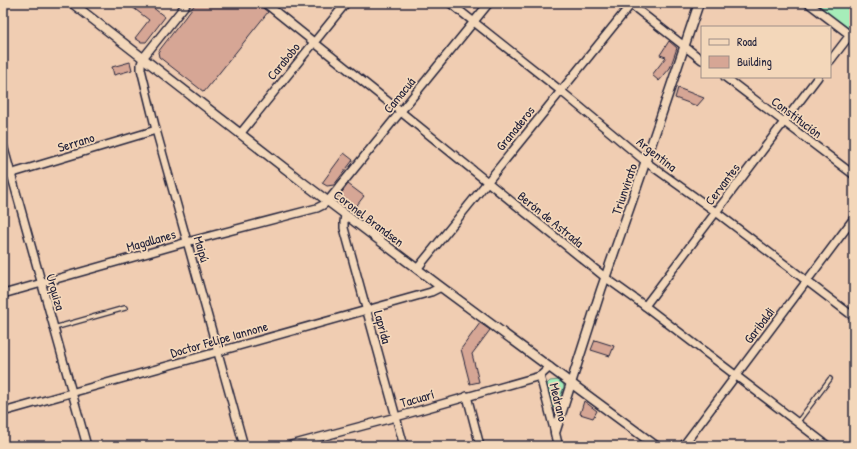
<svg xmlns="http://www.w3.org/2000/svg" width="857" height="449" font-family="'Patrick Hand',sans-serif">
  <rect width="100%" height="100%" fill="#f0cdb2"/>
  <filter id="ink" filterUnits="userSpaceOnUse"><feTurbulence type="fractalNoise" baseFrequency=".025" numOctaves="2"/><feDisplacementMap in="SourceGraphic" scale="8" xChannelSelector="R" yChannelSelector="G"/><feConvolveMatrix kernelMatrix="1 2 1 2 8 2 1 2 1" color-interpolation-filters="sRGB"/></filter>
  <g filter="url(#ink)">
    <g fill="#a6edb9" stroke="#64887a">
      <polygon points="812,3 841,3 854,13 854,35"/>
      <polygon points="559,380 563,383 564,387 557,406 556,408 553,408 551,406 546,386 547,384 550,381"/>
    </g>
    <g fill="#d6a695" stroke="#22223b">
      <polygon points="127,3 147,3 165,17 146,42 141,42 135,38 149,20"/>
      <polygon points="196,3 256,3 268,12 204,92 159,57 158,52"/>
      <polygon points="669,41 677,48 670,68 659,81 652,75 666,57 660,55"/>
      <polygon points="130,62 132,70 114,75 112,67"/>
      <polygon points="678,88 704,98 697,106 675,98"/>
      <polygon points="344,153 353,160 334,185 327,186 322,183"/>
      <polygon points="348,184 364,196 354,209 341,199 340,195"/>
      <polygon points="480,323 490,330 472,354 479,382 470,384 461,349"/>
      <polygon points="595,340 614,346 610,356 591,350"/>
      <polygon points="584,401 597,411 593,418 580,414"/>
    </g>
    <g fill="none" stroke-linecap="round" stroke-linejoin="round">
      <g stroke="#22223b" stroke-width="6">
        <g id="service">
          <polyline points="54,328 125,308"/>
          <polyline points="797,423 830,379"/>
        </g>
      </g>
      <g stroke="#22223b" stroke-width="10">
        <g id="minor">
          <polyline points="187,3 143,58 141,64 141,69 156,130 244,446"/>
          <polyline points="265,3 401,112 606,278 645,306 828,446"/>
          <polyline points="450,3 561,91 646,162 716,212 854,317"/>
          <polyline points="629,3 702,60"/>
          <polyline points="808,3 854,38"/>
          <polyline points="830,61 850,35"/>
          <polyline points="725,77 854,175"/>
          <polyline points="240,134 346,3"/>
          <polyline points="3,145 87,446"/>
          <polyline points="3,176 156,130"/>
          <polyline points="345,215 344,222 344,228 404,446"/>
          <polyline points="417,269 561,91 632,3"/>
          <polyline points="3,294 187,242 317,208 323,205 328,201 489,3"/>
          <polyline points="645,306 818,77"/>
          <polyline points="540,376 555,433"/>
          <polyline points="467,396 480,446"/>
          <polyline points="3,412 431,292 441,287"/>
          <polyline points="287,446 396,417 540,376 550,367"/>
          <polyline points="683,446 854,218"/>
        </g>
      </g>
      <g stroke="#22223b" stroke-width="11">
        <g id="tertiary">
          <polyline points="72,3 305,184 441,287 656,446"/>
          <polyline points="558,446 555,433 601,290 640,178 699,3"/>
        </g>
      </g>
      <use href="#service" stroke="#f3d7ba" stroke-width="3.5"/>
      <use href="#minor" stroke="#f3d7ba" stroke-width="7"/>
      <use href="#tertiary" stroke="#f3d7ba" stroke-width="8"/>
      <polyline stroke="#22223b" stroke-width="2.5" stroke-dasharray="6 3" stroke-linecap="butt" points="853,3 854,4"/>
    </g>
  </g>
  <g text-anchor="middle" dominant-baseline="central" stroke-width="3.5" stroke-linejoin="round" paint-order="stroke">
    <g font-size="13" fill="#22223b" stroke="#f3d7ba">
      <text transform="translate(283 61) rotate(-51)">Carabobo</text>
      <text transform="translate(399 95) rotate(-51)">Camacuá</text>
      <text transform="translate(797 117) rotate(37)">Constitución</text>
      <text transform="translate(515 128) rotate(-51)">Granaderos</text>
      <text transform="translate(76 142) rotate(-17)">Serrano</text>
      <text transform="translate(657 154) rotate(38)">Argentina</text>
      <text transform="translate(722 184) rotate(-53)">Cervantes</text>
      <text transform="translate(624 189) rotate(-71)">Triunvirato</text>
      <text transform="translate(369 218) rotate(37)">Coronel Brandsen</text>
      <text transform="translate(551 219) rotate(39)">Berón de Astrada</text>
      <text transform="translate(151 240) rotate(-16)">Magallanes</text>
      <text transform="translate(202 249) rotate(74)">Maipú</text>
      <text transform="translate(56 292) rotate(74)">Urquiza</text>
      <text transform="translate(759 325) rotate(-53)">Garibaldi</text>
      <text transform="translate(383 327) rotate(75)">Laprida</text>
      <text transform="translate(219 339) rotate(-16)">Doctor Felipe Iannone</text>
      <text transform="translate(417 398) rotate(-16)">Tacuarí</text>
      <text transform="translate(559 402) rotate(76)">Medrano</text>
    </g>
  </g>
  <rect width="857" height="449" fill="none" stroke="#f3d7ba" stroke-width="16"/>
  <rect x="8" y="8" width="841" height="433" fill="none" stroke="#22223b" stroke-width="1.5" filter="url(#ink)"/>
  <rect x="701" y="26" width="130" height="52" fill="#f3d7ba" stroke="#9f8f87"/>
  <rect x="709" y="39" width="20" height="6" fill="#f3d7ba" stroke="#9f8f87"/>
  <text x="737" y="46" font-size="12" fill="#22223b">Road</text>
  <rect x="709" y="56" width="20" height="12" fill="#d6a695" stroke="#9f8f87"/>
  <text x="737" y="66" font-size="12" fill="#22223b">Building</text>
</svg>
